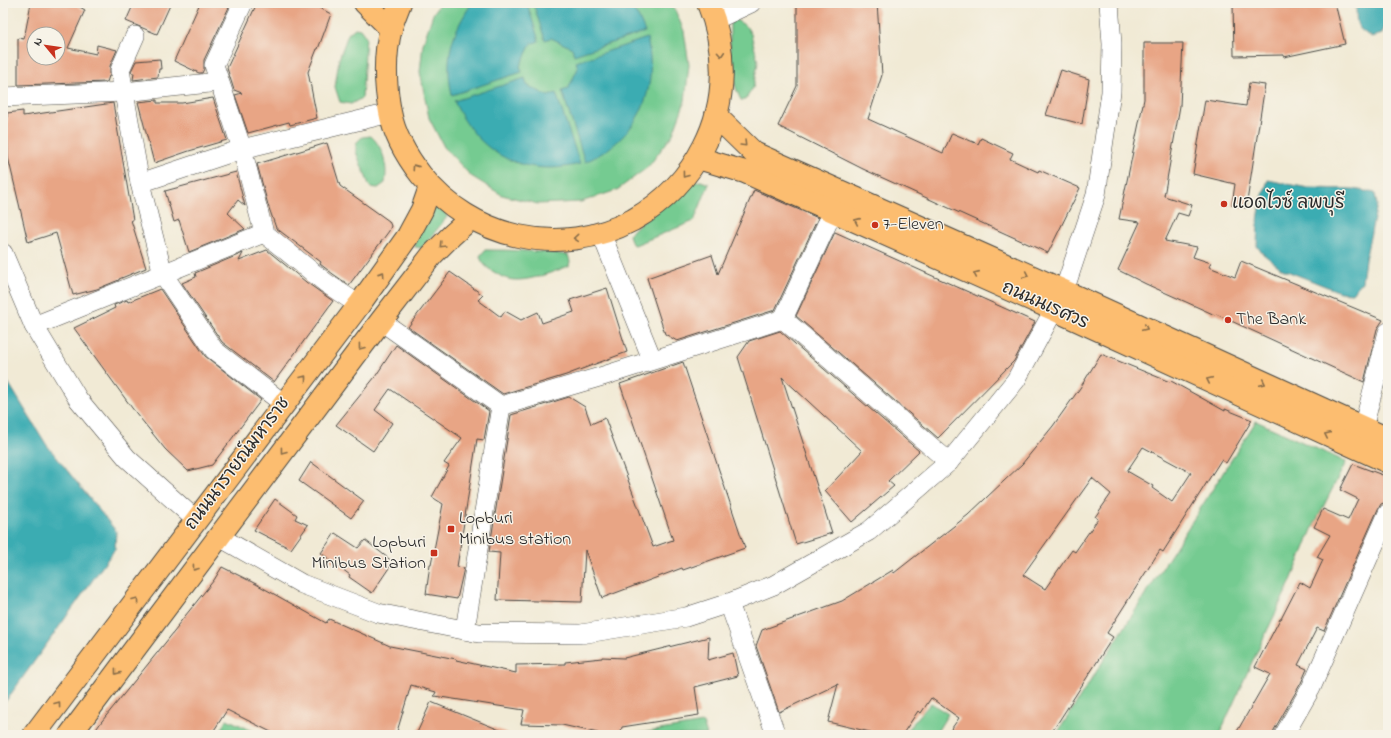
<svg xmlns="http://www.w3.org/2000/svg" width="1391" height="738" font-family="'Indie Flower','Playpen Sans Thai',sans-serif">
  <rect width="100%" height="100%" fill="#f7f3e8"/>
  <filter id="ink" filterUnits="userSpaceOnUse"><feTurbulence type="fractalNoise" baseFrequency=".025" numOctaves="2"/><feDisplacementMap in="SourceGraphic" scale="8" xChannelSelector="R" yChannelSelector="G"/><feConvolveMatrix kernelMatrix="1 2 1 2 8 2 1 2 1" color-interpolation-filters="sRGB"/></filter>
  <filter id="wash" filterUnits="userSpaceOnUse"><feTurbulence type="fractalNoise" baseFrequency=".012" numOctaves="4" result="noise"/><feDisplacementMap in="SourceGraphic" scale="16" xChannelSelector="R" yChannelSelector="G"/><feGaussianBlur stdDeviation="0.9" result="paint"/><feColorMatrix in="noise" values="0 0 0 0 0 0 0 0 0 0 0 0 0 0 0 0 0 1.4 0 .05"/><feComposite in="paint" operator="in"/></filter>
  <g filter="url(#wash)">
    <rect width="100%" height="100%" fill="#f1ead5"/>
    <g fill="#74cb91" stroke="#507b5e">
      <polygon points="440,3 672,3 684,31 689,65 685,101 673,134 648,167 617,190 581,202 538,204 502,195 471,176 444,147 429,118 420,72 423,44 433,14"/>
      <path d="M736,20L746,26L751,34L758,62L753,88L745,100H741C729,77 730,49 730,23Z"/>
      <polygon points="355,28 360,29 366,37 362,98 351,104 340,102 335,87 339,59 348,34"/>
      <path d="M371,136C384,148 388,167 385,183L378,188L370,187L356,152V143L362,137Z"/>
      <polygon points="701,181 709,184 694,221 635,245 632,244 629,235 635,228 693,182"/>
      <polygon points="431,207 444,209 447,217 422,248 415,247 415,239"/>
      <path d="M485,250C513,250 540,251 568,255L570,261L569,266C553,272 522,285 505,278C501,277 498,274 494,272C487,268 482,264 480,256Z"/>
      <polygon points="1256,421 1346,462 1313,527 1290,583 1253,660 1219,735 1056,735"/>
      <polygon points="931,703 948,714 935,735 905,735 914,722"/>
      <polygon points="227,719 261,735 218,735"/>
      <polygon points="703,723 707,735 629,735"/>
    </g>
    <g fill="#3aacb2" stroke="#326c6e">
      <path d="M472,3H527L539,41L531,44L520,66L522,72L452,95C444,58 451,34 472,3Z"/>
      <polygon points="533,3 629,3 639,18 645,32 574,55 572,48 551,38 545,40"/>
      <path d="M1356,3H1386L1385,26L1382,34L1372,37C1353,27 1357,22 1356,3Z"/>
      <path d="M647,38C660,93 636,140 585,162L562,91L568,89L578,68L576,62Z"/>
      <path d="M525,78L527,85L548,96L556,93L580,164C523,178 478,154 454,101Z"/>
      <polygon points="1268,180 1308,188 1354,189 1375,193 1377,205 1365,260 1362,282 1352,293 1340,292 1282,269 1262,253 1257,246 1258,220 1261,201"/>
      <polygon points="3,374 46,444 116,531 115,549 3,705"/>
    </g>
    <g id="blocks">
      <g fill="#e8a585" fill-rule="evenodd">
        <path d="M31,3H73L85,10L68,48L96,54L97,45L117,50L110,66V76H109L107,82L18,85V38L24,39ZM34,34H58V58H34Z"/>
        <polygon points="134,3 171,3 157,34 126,21"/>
        <polygon points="200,3 231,3 204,60 204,69 202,73 199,73 174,61"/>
        <polygon points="257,3 310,3 331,14 318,49 317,49 308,72 317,118 290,125 289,122 248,133 235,95 242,93 234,90 227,68"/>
        <polygon points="797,3 877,3 882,75 868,119 943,153 952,133 978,144 981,138 1013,153 1010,159 1038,172 1039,170 1080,188 1048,253 863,169 778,126 797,86"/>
        <polygon points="1233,3 1335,3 1345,44 1284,57 1284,55 1234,56"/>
        <polygon points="1144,43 1183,43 1180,106 1164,196 1192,205 1188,216 1178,213 1165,241 1197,247 1193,257 1211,263 1209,267 1235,277 1241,261 1383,320 1377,329 1364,382 1216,314 1215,315 1146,284 1118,270 1140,222 1119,219 1144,99"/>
        <polygon points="160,59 161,69 159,69 158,77 133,80 134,73 132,73 131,71 136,61"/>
        <polygon points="1061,70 1089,79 1082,124 1046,115"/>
        <polygon points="1249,83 1265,85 1246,208 1232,205 1235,184 1193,174 1205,100 1246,106"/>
        <polygon points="213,98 227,140 189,151 154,163 138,102 157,100 157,103 182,103"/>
        <polygon points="113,103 133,220 131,220 146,268 119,279 119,280 97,289 73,295 56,233 28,242 8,157 7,113 23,111 23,116"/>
        <polygon points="327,143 340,186 389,221 391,226 389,231 349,285 333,274 320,264 321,262 276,228 268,205 257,164"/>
        <polygon points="236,172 245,206 238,200 228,213 245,229 189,252 179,220 174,222 165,191"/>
        <polygon points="754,190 818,218 775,310 677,341 665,334 647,278 712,255 718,274"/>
        <polygon points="835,232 1035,322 1014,361 938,438 796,316"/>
        <polygon points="267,250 306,282 333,301 274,382 222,342 182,283 196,277 195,273 243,253 239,261"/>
        <polygon points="450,272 483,295 478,300 501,317 505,311 521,320 538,312 542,323 574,312 570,300 607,288 627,352 566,375 503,394 408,327"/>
        <polygon points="160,289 205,356 261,400 212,465 188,471 165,449 132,408 74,328 115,308 114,305 127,300 128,302"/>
        <polygon points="780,331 919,451 888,481 894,486 852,522 825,491 862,451 782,377 832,533 796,544 738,357 749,341"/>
        <polygon points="396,345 489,411 484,440 477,439 457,567 464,568 457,599 426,594 430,565 431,565 443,504 432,497 449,466 444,463 462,438 390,389 375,410 392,423 373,451 336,425 375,377"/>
        <path d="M1101,354L1170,382L1171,381L1225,411V409L1252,420L1226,463L1221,460L1163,552L1160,550L1107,633L1113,637L1050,735H947L959,718L931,698L921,713L918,711L902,735H869L870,732L828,722L838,684L779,712L756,646L762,630L842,601L893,570L894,573L968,515L1022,464L1053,426L1080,388ZM1143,447L1191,473L1172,502L1152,488L1153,486L1127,471ZM1092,478L1111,494L1095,517L1098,519L1075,552L1072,550L1045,589L1023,575Z"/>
        <polygon points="683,362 745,548 683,570 682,568 602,598 585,550 582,602 497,600 500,553 489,552 511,415 569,397 585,407 591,424 605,418 653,547 673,540 620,384"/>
        <polygon points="311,462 364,501 351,518 299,481"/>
        <polygon points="1353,464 1388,477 1388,498 1386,502 1381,504 1378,509 1324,631 1317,628 1298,665 1307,669 1301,683 1274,730 1273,735 1235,735 1270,674 1255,667 1280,619 1281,619 1300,582 1310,588 1323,560 1317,557 1330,535 1314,527 1323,509 1348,520 1358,499 1340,490"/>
        <polygon points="275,499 297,515 295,519 308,525 291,549 254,530"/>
        <polygon points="335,533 358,548 365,540 393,562 372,593 349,577 350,575 321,553"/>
        <polygon points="222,567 256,584 326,623 329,619 390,646 456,659 456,660 516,673 516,665 565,664 565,662 602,658 602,657 624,658 709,637 708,660 733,653 738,676 695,687 699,715 622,727 620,735 598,735 598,733 562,725 521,724 524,710 434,696 436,692 411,685 396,735 277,735 227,710 211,735 92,735 102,721 178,627 177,626 214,580"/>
        <polygon points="431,702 512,735 416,735"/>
      </g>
    </g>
  </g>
  <g filter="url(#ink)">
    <use href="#blocks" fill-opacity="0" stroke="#494844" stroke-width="1"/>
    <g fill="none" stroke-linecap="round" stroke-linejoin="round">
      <g stroke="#494844" stroke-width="20">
        <g id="minor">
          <polyline points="243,3 214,65 242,149 264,233 326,283 359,305"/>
          <polyline points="715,20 751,3"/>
          <polyline points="135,36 120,70 140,183 163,274 214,350 284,404"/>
          <polyline points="3,97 124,92 219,82"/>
          <polyline points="140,183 242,149 390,113"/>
          <polyline points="833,211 783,319 949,462"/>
          <polyline points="601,233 652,359"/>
          <polyline points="3,253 34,326 78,399 127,458 196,520"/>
          <polyline points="381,321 501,406 465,630"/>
          <polyline points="34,326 264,233"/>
          <polyline points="501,406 603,376 783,319"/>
          <polyline points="1357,440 1363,428 1388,332"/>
          <polyline points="218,536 302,584 378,613 479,633 581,634 686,617 729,603 774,585 869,531 949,462 1016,380 1064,291 1096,195 1111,92 1112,44 1109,3"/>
          <polyline points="729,603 776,735"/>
          <polyline points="1284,735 1311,688 1388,513"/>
        </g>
      </g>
      <g stroke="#494844" stroke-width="24">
        <g id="major">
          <polyline points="365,3 391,29"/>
          <path d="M400,3C397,11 393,20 391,28C384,55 385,85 390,112C394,134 407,157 421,175C472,239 560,259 633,220C663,203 688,178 704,146C727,102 727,49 708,3"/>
          <polyline points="716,116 754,153 1064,291 1388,439"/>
          <polyline points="698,158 745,172 833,211 1055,310 1388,462"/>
          <polyline points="34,735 359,305 408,236 422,210 430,187"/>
          <polyline points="70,735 381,321 432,255 452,235 470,219"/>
        </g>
      </g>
      <use href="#minor" stroke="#fff" stroke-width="19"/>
      <use href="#major" stroke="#fcbd6f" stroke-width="22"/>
    </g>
    <defs><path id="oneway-chevron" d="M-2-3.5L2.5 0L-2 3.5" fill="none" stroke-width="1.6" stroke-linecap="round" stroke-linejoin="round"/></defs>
    <g stroke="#896d4a">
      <use href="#oneway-chevron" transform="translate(721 54) rotate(86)"/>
      <use href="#oneway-chevron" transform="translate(744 144) rotate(45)"/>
      <use href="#oneway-chevron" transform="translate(415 167) rotate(-125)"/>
      <use href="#oneway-chevron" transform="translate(685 175) rotate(127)"/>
      <use href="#oneway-chevron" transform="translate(857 221) rotate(-156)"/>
      <use href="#oneway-chevron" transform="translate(576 238) rotate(175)"/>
      <use href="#oneway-chevron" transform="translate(442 245) rotate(134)"/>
      <use href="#oneway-chevron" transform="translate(382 274) rotate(-55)"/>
      <use href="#oneway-chevron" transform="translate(976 274) rotate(-156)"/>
      <use href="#oneway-chevron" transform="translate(1026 275) rotate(24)"/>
      <use href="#oneway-chevron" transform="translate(1145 328) rotate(25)"/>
      <use href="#oneway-chevron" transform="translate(361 347) rotate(127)"/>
      <use href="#oneway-chevron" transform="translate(304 378) rotate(-52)"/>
      <use href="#oneway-chevron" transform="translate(1209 380) rotate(-155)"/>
      <use href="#oneway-chevron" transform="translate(1263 383) rotate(25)"/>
      <use href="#oneway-chevron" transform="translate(1327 435) rotate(-155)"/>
      <use href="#oneway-chevron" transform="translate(283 451) rotate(127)"/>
      <use href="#oneway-chevron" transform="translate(195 568) rotate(127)"/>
      <use href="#oneway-chevron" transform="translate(136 600) rotate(-53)"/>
      <use href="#oneway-chevron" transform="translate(117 672) rotate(127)"/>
      <use href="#oneway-chevron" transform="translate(58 704) rotate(-53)"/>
    </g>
  </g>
  <g fill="#c8321e" stroke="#f7f3e8" stroke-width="1.5">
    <circle cx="1224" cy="204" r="4"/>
    <circle cx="875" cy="225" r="4"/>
    <circle cx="1228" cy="320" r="4"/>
    <rect x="447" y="525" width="8" height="8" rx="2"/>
    <rect x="430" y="549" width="8" height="8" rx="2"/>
  </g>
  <g text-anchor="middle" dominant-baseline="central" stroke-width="3" stroke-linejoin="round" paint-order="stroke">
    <g font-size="18" fill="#2b2b2b" stroke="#f7f3e8" text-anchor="start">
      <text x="1232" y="204">แอดไวซ์ ลพบุรี</text>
      <text x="883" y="225">7-Eleven</text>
      <text x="1236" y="320">The Bank</text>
      <text x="459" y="519">Lopburi<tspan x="459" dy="21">Minibus station</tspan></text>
      <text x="426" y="543" text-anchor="end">Lopburi<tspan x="426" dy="21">Minibus Station</tspan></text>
    </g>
    <g font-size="18" fill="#2b2b2b" stroke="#f7f3e8">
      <text transform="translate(1045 306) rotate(24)">ถนนนเรศวร</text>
      <text transform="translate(238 464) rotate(-53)">ถนนนารายณ์มหาราช</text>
    </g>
  </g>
  <rect width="1391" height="738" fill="none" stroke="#f7f3e8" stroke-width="16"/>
  <g transform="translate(46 46) rotate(299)"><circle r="19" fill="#f7f3e8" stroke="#a5a39c"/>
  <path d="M0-3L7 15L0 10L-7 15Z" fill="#c8321e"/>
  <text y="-6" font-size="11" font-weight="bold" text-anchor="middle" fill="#2b2b2b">N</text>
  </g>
</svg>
